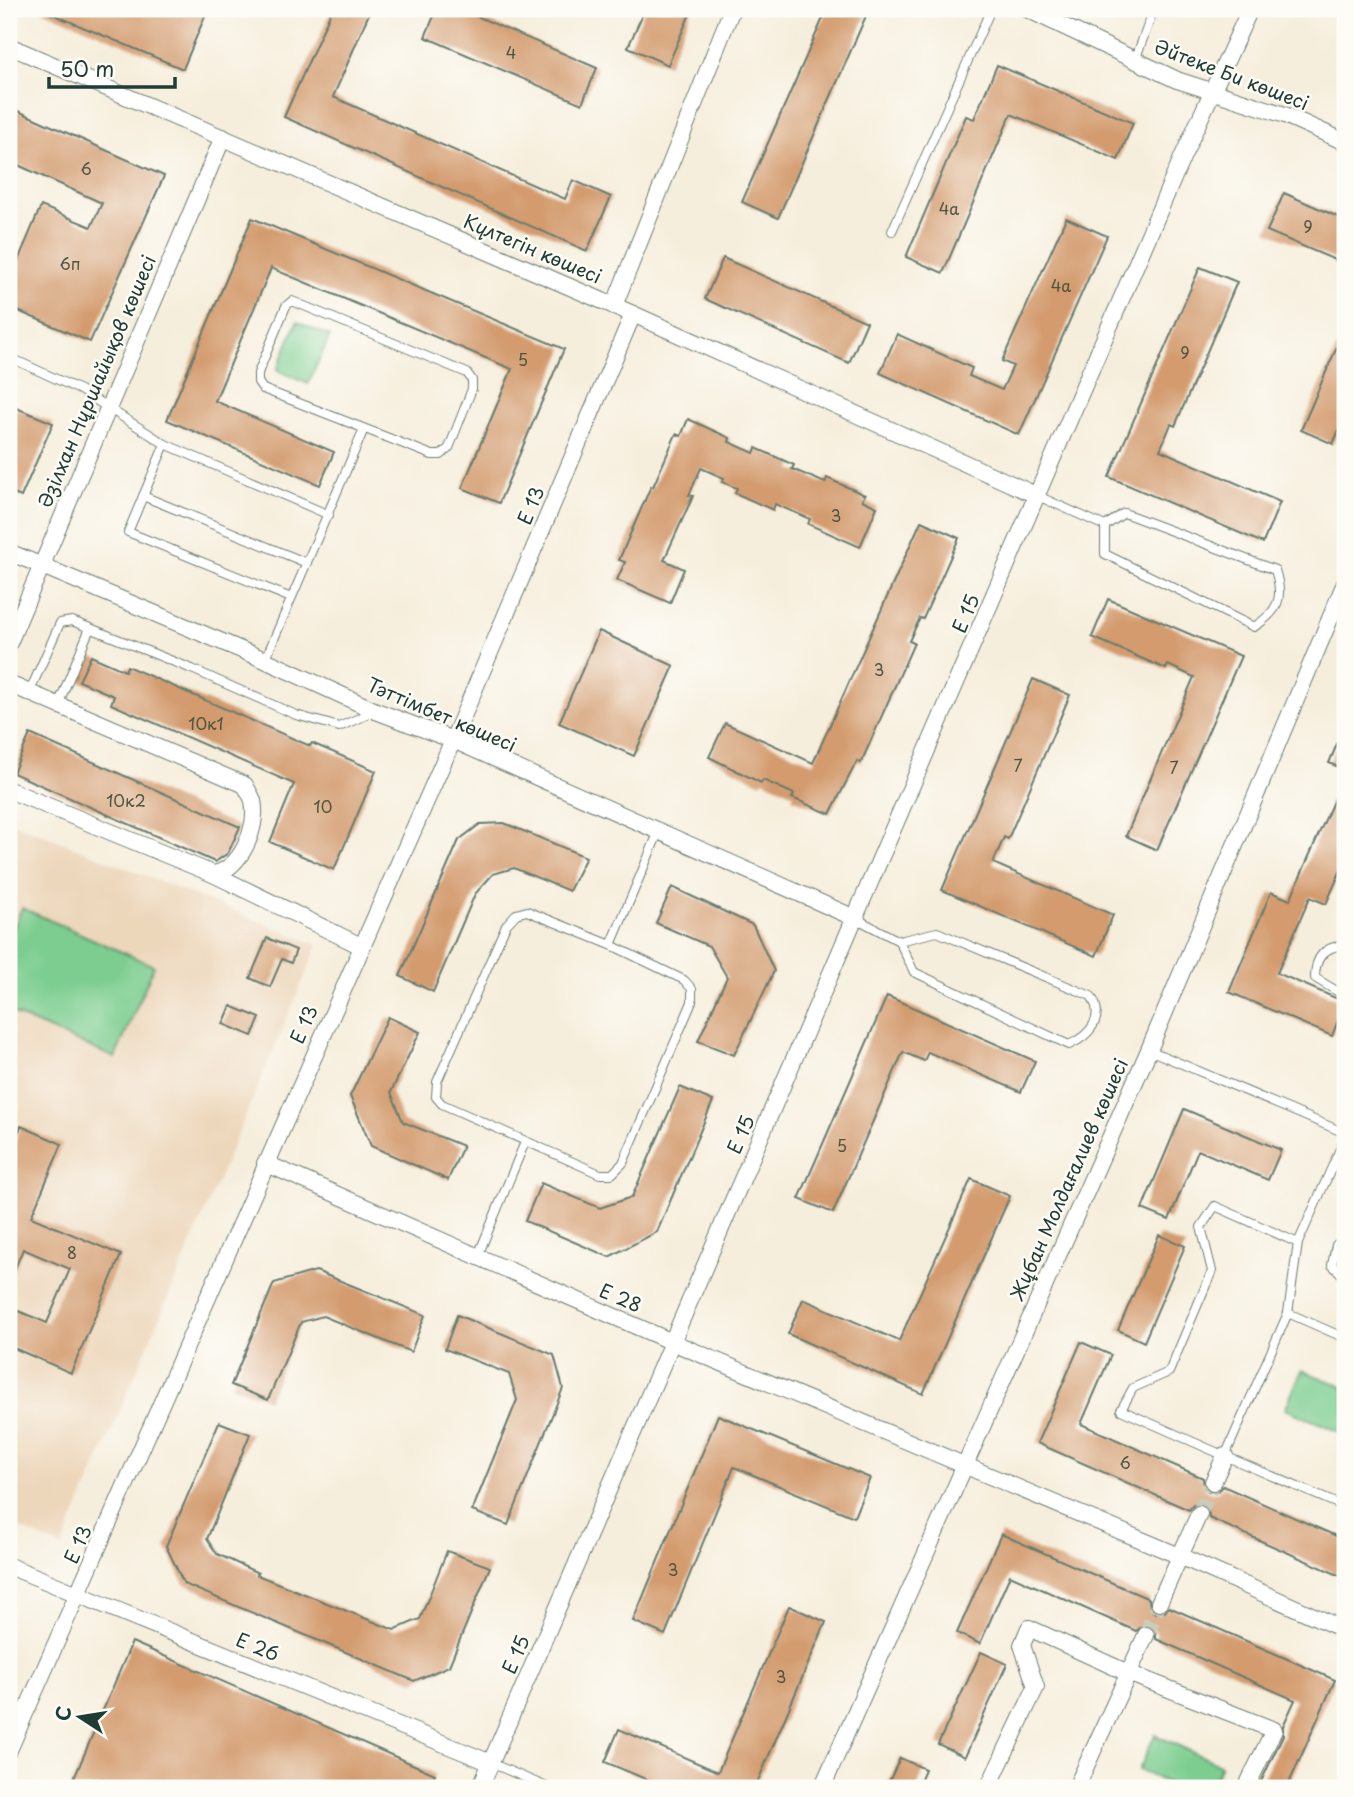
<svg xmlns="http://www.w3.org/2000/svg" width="1354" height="1797" font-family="'Playpen Sans',sans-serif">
  <rect width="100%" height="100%" fill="#fdfcf7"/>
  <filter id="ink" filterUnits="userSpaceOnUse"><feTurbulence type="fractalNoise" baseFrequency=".0143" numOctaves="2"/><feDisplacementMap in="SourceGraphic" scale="14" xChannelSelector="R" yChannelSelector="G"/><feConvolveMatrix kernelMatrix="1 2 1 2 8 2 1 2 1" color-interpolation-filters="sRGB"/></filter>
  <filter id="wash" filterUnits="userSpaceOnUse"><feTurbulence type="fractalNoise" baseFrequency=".00686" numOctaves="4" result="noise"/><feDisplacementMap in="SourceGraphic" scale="28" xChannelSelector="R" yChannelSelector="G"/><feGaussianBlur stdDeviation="1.57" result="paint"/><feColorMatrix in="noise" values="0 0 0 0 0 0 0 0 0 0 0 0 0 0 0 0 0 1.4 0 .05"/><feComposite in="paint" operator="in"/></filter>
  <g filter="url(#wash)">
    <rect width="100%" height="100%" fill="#f6eedc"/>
    <polygon fill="#edd7bb" points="9,821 318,945 62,1547 9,1524"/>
    <g fill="#7bcd8f" stroke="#4d8562" stroke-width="2">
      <polygon points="297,322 330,336 308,384 277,370"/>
      <polygon points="22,908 154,966 115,1058 9,1012 9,938"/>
      <polygon points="1302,1370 1345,1388 1345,1434 1285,1409"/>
      <polygon points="1155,1735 1221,1765 1211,1788 1178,1788 1139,1770"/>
    </g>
    <g id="blocks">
      <g fill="#d39b6e">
        <polygon points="40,9 208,9 183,69"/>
        <polygon points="332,9 371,9 333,97 565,199 573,180 611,197 587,251 284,117"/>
        <polygon points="437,9 460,9 597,68 582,104 425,37"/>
        <polygon points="645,9 692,9 668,65 628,47"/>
        <polygon points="827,9 869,9 778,218 742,202"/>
        <polygon points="997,65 1133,123 1118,160 1011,114 943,273 906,257 966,116 974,119"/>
        <polygon points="9,107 164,176 90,342 9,307 9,282 41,206 91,227 102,203 9,161"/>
        <polygon points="1284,193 1345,220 1345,255 1342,263 1267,231"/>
        <polygon points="252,218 564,349 499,503 462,488 512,369 271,268 215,401 334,452 320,485 167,420"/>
        <polygon points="1066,218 1107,236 1019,435 880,373 897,334 972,368 969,376 1002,390 1013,366 1002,361"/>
        <polygon points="723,258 867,322 849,363 705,299"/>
        <polygon points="1200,267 1237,282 1175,426 1171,424 1160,450 1280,502 1263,543 1109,477"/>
        <polygon points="1345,328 1345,416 1333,444 1301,430"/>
        <polygon points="9,405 53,423 21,497 9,492"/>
        <polygon points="688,419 730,438 729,442 754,453 756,448 794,465 792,469 825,483 827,478 865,495 862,500 877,507 860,547 808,524 810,519 775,504 773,510 735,493 737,488 722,482 724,478 701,468 689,495 693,496 664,560 684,569 670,603 617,580 625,562 619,560 651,486 653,487 676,434 681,436"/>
        <polygon points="921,521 959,538 923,619 920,618 909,641 914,643 861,763 857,761 830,814 792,798 794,794 763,780 761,783 709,757 725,723 813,763"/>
        <polygon points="1108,599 1241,656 1157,850 1126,836 1194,677 1168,665 1166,669 1092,637"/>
        <polygon points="599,631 674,666 634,756 559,723"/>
        <polygon points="91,656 125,671 127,666 310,746 312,743 376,771 334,870 270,842 294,784 111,704 114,696 79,681"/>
        <polygon points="1033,679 1070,695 1008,839 1004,837 993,863 1113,915 1096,956 942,890"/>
        <polygon points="1345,725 1345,770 1329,763"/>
        <polygon points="30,734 240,827 228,853 215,862 13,773"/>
        <polygon points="1345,774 1345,861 1326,904 1310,897 1277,973 1345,1002 1332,1036 1229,992 1271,892 1290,900"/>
        <polygon points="504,823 586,857 569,891 514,868 493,874 475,894 433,992 400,976 459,840 480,824"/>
        <polygon points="672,887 753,925 774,971 734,1055 698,1041 727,977 709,946 656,923"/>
        <polygon points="267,938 296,950 291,963 282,959 270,987 250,978"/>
        <polygon points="887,996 1035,1061 1021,1092 928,1052 924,1061 903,1052 833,1213 799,1199"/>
        <polygon points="231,1006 260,1018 252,1036 223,1024"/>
        <polygon points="388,1017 420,1032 391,1092 403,1122 463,1146 448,1180 371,1146 350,1096"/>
        <polygon points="680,1087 713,1101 657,1232 609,1257 525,1221 541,1183 600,1208 632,1197"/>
        <polygon points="1184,1109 1281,1150 1268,1180 1198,1150 1169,1220 1142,1209"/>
        <polygon points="21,1126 62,1144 31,1217 121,1255 71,1373 9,1346 9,1307 47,1323 70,1269 23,1249 9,1283 9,1155"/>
        <polygon points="971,1179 1010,1196 923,1394 788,1334 803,1299 899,1341"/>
        <polygon points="1159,1235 1185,1246 1144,1342 1118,1330"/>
        <polygon points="316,1271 425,1315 411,1352 323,1316 301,1322 268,1400 231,1385 274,1283"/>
        <polygon points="457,1315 554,1355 563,1388 508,1525 472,1511 517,1400 509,1374 445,1349"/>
        <polygon points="1081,1342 1111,1355 1081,1424 1203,1478 1204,1487 1209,1492 1218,1491 1223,1486 1345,1540 1345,1578 1209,1518 1208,1508 1203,1504 1193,1505 1189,1510 1037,1443"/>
        <polygon points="718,1415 870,1478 854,1517 734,1467 665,1635 633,1621"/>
        <polygon points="219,1422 250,1434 207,1539 217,1554 258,1573 257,1575 394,1630 420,1619 447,1551 490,1567 449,1666 414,1681 184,1584 166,1546"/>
        <polygon points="1001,1534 1149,1599 1150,1609 1155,1613 1165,1612 1169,1607 1335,1680 1287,1788 1258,1788 1283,1735 1283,1726 1295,1700 1156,1639 1156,1633 1151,1626 1144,1625 1136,1631 1010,1575 980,1644 957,1633"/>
        <polygon points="789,1606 826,1622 755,1788 667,1788 605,1762 619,1729 718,1772"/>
        <polygon points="132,1642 435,1774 429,1788 70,1788"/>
        <polygon points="981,1652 1007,1664 965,1757 938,1744"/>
        <polygon points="900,1758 925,1769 917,1788 886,1788"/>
      </g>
    </g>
  </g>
  <g filter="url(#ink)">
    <use href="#blocks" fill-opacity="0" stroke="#6a7b6f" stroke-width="2"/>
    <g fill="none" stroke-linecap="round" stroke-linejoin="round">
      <g stroke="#cbcbba" stroke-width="16" stroke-dasharray="16 8" stroke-linecap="butt">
        <polyline points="1199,1514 1213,1482"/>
        <polyline points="1146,1635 1159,1603"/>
      </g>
      <g stroke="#6a7b6f" stroke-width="10">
        <g id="service">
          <polyline points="1135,60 1154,9"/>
          <polyline points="892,231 991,9"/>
          <polygon points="292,301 467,373 472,380 472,389 449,448 441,455 432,455 263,389 258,382 258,373 286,306"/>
          <polyline points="9,357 80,390 165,444 329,515"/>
          <polyline points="165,444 128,532 291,598"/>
          <polyline points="143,496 307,563"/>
          <polyline points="1038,496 1105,526"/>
          <path d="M1124,513L1275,570C1284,598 1279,611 1254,627L1105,554V526Z"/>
          <polyline points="265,660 364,429"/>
          <polyline points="29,693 60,623 72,621 90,628"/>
          <polyline points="58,705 90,628 192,669 296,715 339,727 373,712"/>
          <polygon points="527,911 611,945 684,980 692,989 692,1002 623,1163 612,1174 600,1174 442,1104 436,1097 437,1082 506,925 516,914"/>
          <path d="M857,919L899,941L914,972L1069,1045C1089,1036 1106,1018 1091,996L937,932L899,941"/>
          <path d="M1345,944C1324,948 1315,956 1315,978L1345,996"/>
          <polyline points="611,945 659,831"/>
          <polyline points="1149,1050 1345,1133"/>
          <polyline points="1345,1238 1336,1245 1332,1265 1345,1277"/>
          <polyline points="1298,1243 1215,1206 1201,1227 1212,1271 1169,1372 1133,1388 1121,1410 1225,1456 1288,1313 1298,1243 1345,1138"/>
          <polyline points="477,1258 525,1142"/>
          <polyline points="1288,1313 1345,1338"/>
          <polyline points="1225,1456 1345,1507"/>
          <polyline points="491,1763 549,1788"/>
        </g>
      </g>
      <g stroke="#6a7b6f" stroke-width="18">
        <g id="minor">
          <polyline points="1027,9 1177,80 1285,115 1345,142"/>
          <polyline points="9,46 633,314 1038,496"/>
          <polyline points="614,306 732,9"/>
          <polyline points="9,552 265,660 376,711 453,740 857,919"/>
          <polyline points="9,643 223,137"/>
          <path d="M9,684L245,785C247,790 252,796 253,801C259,828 240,870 213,874L9,790"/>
          <polyline points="213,874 361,946"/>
          <polyline points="265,1163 672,1342 1182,1557 1345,1630"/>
          <polyline points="1213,1482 1225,1456"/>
          <polyline points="9,1566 491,1763"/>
          <polyline points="1159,1603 1199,1514"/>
          <polyline points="9,1750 453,740 633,314"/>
          <polyline points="480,1788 1182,158 1250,9"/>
          <polyline points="822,1788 1149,1050 1345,583"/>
          <polyline points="988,1788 1036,1687 1022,1645 1029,1628 1128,1673 1274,1730 1246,1788"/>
          <polyline points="1076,1788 1146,1635"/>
        </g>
      </g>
      <use href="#service" stroke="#fff" stroke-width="8"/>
      <use href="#minor" stroke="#fff" stroke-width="16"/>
    </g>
  </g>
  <g text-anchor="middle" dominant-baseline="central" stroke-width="5" stroke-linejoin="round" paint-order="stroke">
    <g font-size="16" fill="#4c5442">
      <text x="511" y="52">4</text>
      <text x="86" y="168">6</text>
      <text x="949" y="208">4a</text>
      <text x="1308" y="226">9</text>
      <text x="70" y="263">6п</text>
      <text x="1061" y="285">4а</text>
      <text x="1185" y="352">9</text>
      <text x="523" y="359">5</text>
      <text x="836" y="515">3</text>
      <text x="879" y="669">3</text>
      <text x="206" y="723">10к1</text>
      <text x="1018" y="765">7</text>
      <text x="1174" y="767">7</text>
      <text x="126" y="800">10к2</text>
      <text x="323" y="806">10</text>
      <text x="842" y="1145">5</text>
      <text x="72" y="1252">8</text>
      <text x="1125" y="1462">6</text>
      <text x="673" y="1569">3</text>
      <text x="781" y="1676">3</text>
    </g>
    <g font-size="19" fill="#1f3d34" stroke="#fdfcf7">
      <text transform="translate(1232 74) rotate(21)">Әйтеке Би көшесі</text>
      <text transform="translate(533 248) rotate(23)">Күлтегін көшесі</text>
      <text transform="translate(96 381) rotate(-67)">Әзілхан Нұршайықов көшесі</text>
      <text transform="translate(530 505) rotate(-67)">E 13</text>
      <text transform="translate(965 613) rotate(-67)">E 15</text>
      <text transform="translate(442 714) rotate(23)">Тәттімбет көшесі</text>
      <text transform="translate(303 1024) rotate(-66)">E 13</text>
      <text transform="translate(740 1134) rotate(-66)">E 15</text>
      <text transform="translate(1068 1179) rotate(-66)">Жұбан Молдағалиев көшесі</text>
      <text transform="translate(621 1297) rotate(23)">E 28</text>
      <text transform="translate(77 1544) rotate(-66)">E 13</text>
      <text transform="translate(258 1646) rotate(22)">E 26</text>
      <text transform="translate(515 1654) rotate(-66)">E 15</text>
    </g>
  </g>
  <rect width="1354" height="1797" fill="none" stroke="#fdfcf7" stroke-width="35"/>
  <g transform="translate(80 1717) rotate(282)" stroke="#fdfcf7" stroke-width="5" paint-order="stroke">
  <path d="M0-5L12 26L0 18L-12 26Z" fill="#1f3d34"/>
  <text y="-10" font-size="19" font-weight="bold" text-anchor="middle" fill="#1f3d34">С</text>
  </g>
  <path d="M49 77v10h126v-10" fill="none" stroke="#1f3d34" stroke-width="3.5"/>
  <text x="60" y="77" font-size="21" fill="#1f3d34" stroke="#fdfcf7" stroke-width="5" paint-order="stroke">50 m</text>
</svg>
